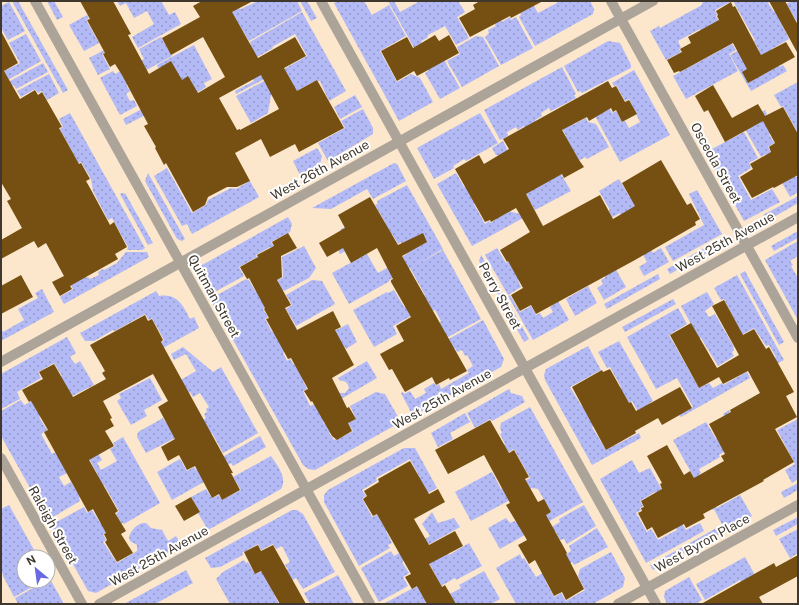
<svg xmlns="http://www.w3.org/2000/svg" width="799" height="605" font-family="'Public Sans',sans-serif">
  <defs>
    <pattern id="grass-dots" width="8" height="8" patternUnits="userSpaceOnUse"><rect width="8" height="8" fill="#b3baf5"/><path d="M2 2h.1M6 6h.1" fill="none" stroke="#9398c7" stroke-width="1.8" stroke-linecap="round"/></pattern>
  </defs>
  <rect width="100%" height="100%" fill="#fce7cc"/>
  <g fill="url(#grass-dots)">
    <polygon points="12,1 18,1 68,90 63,93"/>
    <polygon points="47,1 54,1 63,17 57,20"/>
    <polygon points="117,1 161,1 169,15 175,12 181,24 138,48 132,37 154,24 147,11 134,18 126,3 120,6"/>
    <polygon points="258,1 297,1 302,11 249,41 241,28 237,30 217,33 235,8 241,9"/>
    <polygon points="300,1 307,1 317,18 311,21"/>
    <polygon points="338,1 364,1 372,15 389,5 406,36 380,51 397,82 411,74 420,78 433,102 399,121 334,3"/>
    <polygon points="388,1 394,1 400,12 420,1 458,1 465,12 457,17 469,38 456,45 445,26 428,35 427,38 421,41 425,48 417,53"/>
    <polygon points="491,1 502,22 510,17 511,20 516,17 533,48 501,65 485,37 489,33 488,30 496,26 484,5"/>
    <polygon points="531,1 538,13 557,3 556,1 590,1 594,9 593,14 535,46 519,17 521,15 520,13"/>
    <polygon points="705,1 732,1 715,10 717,15 716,16 731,44 714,53 700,29 678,41 681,48 679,49 681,52 666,60 650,31 659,26 660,28 702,5 702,3"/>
    <polygon points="733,1 771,1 768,3 774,12 775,11 789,39 770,50 779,67 783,65 787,71 751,91 730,55 749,44 754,53 759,50 754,41 755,40"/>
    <polygon points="792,1 798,1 798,23 786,4"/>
    <polygon points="9,2 25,31 8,40 1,28 1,6"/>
    <polygon points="302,12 346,91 329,101 320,81 318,81 317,80 295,92 290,84 271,95 268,113 251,123 236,96 266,80 286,71 284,69 307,56 295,34 272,47 273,48 254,59 246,47 251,44 250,42"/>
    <polygon points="87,15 89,18 86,20 99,43 84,51 69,25"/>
    <polygon points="26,34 41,61 1,84 1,73 20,63 9,43"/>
    <polygon points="476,36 483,37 499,66 462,87 447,61 460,54 457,47"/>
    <polygon points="161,37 172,56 141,73 143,77 126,85 130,91 126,94 130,101 134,100 137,106 120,115 100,78 113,71 115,74 144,59 139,49"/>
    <polygon points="123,40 128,40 102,54 110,69 98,75 89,58"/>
    <polygon points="608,41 620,43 631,65 631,68 582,93 580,91 578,92 564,66"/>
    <polygon points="732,44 736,50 729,54 738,71 686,99 673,76"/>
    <polygon points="194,45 212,79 204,83 206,87 193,95 173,101 126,125 123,119 168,95 167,78 161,67 158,68 157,65"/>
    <polygon points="419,54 443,58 460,88 440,99 425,73 428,71"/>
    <polygon points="43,63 48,72 16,89 14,85 1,92 1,86"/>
    <polygon points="244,63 266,78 236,94 235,91 254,81"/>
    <polygon points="562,67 576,94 574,95 576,98 551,111 549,108 541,113 542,116 535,120 541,130 530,136 524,126 518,130 516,127 507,132 508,136 500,140 484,110"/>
    <polygon points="634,70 670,135 620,162 594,114 606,102 612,113 616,111 622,122 625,121 629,128 640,122 629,99 625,101 616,85 614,86 612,83"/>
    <polygon points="49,74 59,93 47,100 42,91 38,93 35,89 21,97 17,91"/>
    <polygon points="798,82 798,133 783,106 781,107 774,95"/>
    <polygon points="355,95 362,107 340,119 334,107"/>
    <polygon points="563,106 573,125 586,118 588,122 596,124 609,147 587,159 585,157 572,165 558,140 566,136 560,125"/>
    <polygon points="363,109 373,128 373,134 328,161 318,143 345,128 341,121"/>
    <polygon points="765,110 767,114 766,115 774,131 769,134 774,143 768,147 784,178 793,173 796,177 798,176 798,192 790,197 766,154 761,157 741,122 747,120"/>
    <polygon points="70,113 145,248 142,250 127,250 128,247 112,218 108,220 93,191 91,179 81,162 78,163 60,129 63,127 59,119"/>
    <polygon points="480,113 498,143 466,161 464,159 453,166 454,168 434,179 417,148"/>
    <polygon points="744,132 758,158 749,163 751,168 738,176 751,200 772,189 780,202 744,221 708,156 712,149"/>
    <polygon points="503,141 508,151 556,166 571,191 535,210 524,191 499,190 474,204 485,224 489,221 491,223 496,219 495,218 508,211 520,214 523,218 472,246 437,184 456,173 464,187 489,173 506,170 498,155 496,155 492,148"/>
    <polygon points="317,148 322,156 320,164 300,175 293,161"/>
    <polygon points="394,163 397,164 406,181 373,199 367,189 331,209 312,208"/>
    <polygon points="167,168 192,213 206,205 208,200 231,188 236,189 250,181 259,197 192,234 187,224 182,226 154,176"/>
    <polygon points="148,173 185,239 182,241 177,239 145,181"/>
    <polygon points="619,179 630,198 638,193 645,204 631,215 653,253 661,248 669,262 644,276 639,267 647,262 620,213 605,221 601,215 610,210 599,191"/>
    <path d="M407,185L443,249L415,265L443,250L481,319L406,360L441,321L435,310L432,311L429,306L393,326L397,334L374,347L353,310L387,292L388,293L394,290L404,307L425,295L410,268L389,280L390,281L349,304L332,273L367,254L378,273L403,259L402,257L407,254L401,242L398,244L392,234L369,238L340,254C336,247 339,236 341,229L347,226L366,233L385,222L375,205L378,203L377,201Z"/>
    <polygon points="697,190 722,234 673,261 665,247 704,225 689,194"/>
    <polygon points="123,193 124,194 125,193 153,243 148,245 120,194"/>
    <polygon points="798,196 798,203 767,221 763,215"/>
    <polygon points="288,217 292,224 290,232 271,242 274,247 271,248 270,247 256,255 257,257 239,267 244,276 209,295 195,269"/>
    <polygon points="798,231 798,238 774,251 771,246"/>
    <polygon points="717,241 719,246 670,274 667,269"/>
    <polygon points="798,241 798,256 790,261 793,265 791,266 798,278 798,320 765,260"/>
    <path d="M304,246L316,268L309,278L284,291L282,289L262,300L265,307L263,309L268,317L265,319L272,332L292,321L297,329L279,339L286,351L283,353L287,361L290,359L294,365L313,355L305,380L303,381L307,389L303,391L310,406L284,420L337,392L341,393H345L349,388C348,383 345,380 340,381L338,378L367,361L377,378L341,399L323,422L328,427L327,428L329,431L331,432L329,433L334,440L336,439L337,440L353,431L348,423L356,419L350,406L376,392L385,394L401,422L315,470L308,469L303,465L210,299L246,279L247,280L248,279L256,292L277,280L279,283L278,280L283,277L282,257Z"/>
    <polygon points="497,248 506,263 521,255 539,268 569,320 533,340 508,296 510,295 520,312 531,306 536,315 540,313 543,318 553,312 550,307 553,305 534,270 518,280 521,287 508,295 485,255"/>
    <polygon points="126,252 147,252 149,257 64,304 60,297 73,289 64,274 79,266 86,278 88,277 90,279 99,275 98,272 103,269 104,270 117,263"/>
    <polygon points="481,255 529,339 524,342 479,261"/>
    <polygon points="616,270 626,287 604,300 597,288 603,284 601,280 605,278 605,276"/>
    <polygon points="745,271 784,342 779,345 740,274"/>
    <polygon points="658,274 660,279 607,309 604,304"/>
    <polygon points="737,275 784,360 774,365 772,360 776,357 769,345 766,346 754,328 742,335 724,299 721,300 714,288"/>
    <polygon points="312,280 322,281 335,304 296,326 286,309 292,305 286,295"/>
    <polygon points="588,286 597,303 575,316 566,299"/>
    <polygon points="42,289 54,312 1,341 1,328 3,332 24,320 18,309 38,298 35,293"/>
    <path d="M156,291L159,296C177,293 183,305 190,319L194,317L199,328L163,348L161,343L164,340L152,318L149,320L145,314L115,331L113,330L94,341H85L80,333Z"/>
    <polygon points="707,292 714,304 705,311 709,317 715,314 734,347 733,348 734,350 732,352 734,356 718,366 701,338 699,338 681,306"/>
    <polygon points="673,299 676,304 625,332 622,327"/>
    <polygon points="678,308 687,324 669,335 699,388 709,383 713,388 722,383 723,385 747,372 750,378 681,417 679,415 693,407 677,378 656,389 627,337"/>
    <polygon points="483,320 504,359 501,367 413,416 401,393 403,392 404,394 410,391 415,399 426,393 424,389 434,383 436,386 439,384 441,389 469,373 467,370 473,366 467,355 465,356 462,350 457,352 455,348 452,350 445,341"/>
    <polygon points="348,324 357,342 346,349 343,345 327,354 327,335"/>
    <polygon points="67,337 76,353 70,357 75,364 80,361 94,385 70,397 53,381 62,376 54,363 38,372 41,378 17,392 20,399 1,409 1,374"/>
    <polygon points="619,341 653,401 649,403 654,412 642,419 632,401 592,427 606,450 639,433 641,438 592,465 545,380 544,375 546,369 588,346 601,370 570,387 582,407 621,387 610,367 607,368 598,352"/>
    <polygon points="183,347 213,372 221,367 258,433 223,453 212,433 209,434 201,421 206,418 204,414 207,412 206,409 209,407 200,393 193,397 190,392 187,394 179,381 196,371 186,354 174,360 171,354"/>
    <polygon points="150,378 162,400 144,410 147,416 131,425 117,401 121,398 119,394"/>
    <polygon points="509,389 511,393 522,396 525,402 492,421 490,419 475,428 467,413"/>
    <polygon points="759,394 774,421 719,455 720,457 699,469 701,473 699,474 717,508 740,495 752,516 725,530 714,509 712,510 673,440 706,422 716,439 732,431 723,414 729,410 737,425 756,414 748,400"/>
    <polygon points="21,400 24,405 32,401 58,406 39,417 47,430 41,434 52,454 60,450 67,473 59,477 64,486 71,482 80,497 79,498 80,501 48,520 1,436 1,411"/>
    <path d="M530,407L583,502L500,549L488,528L506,518L510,523L515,521L516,522C527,516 540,518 551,512L538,489L532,488L471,521L455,492L492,472L501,489L506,486L508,490L530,478L514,449L493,461L488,453L505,444L500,434L502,433L500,428L501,423Z"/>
    <polygon points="465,413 470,422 450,433 453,439 438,447 431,433"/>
    <polygon points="179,416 175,438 146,453 137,437 138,432 163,418 166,423"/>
    <polygon points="798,419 798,479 792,483 785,470 795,464 777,430"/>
    <polygon points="260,436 266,447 233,466 231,463 208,475 224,456"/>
    <polygon points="123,437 160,503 124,524 123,523 121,523 116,514 119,511 104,485 81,498 75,487 98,475 88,457 97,451 102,460 97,463 101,470 117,461 110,449 115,446 113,443"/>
    <polygon points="404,448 415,448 437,488 419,498 402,485 419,476"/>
    <polygon points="404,448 410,459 376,478 377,481 362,490 366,496 362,498 372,517 394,506 388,529 386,531 392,543 388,545 390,548 359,566 324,502 324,495 328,490"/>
    <path d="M271,456C277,465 288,478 281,489L208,530L198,513L200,512L191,497L206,489L212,498L219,495L222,500L241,490L233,477Z"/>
    <polygon points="180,459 187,471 194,467 196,470 202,467 209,479 172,500 157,472"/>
    <polygon points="632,460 639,473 650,468 669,503 663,506 655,492 640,501 643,506 640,508 641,510 636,513 647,532 651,529 658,540 677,530 671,519 681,522 686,530 700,523 704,531 646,563 600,479"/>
    <polygon points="798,483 798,490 784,498 781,492"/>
    <polygon points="9,505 38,557 24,557 24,581 43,581 14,597 3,576 1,567 1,509"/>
    <polygon points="584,505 596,526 567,544 564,539 560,540 556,532 550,528 560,522 559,519"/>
    <path d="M84,507L87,513L92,510L100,523L115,514L114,528L103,534L106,540L103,542L117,563L137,551V545L130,541L129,537C131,530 138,522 146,523L151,528L162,530L168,541L176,536L181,545L96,593L88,591L51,525Z"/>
    <polygon points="292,510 297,510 303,514 335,572 303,589 296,578 274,590 269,579 288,569 285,565 290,562 282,546 276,549 273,544 261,550 258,544 242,553 243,555 220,567 211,568 205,558"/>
    <polygon points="432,512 438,523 454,518 460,527 419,550 420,552 402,562 409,573 403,577 408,586 379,602 361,568 391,551 394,556 430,536 422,524"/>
    <polygon points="798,517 798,524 776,536 773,530"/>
    <polygon points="722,525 725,531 653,570 650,565"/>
    <polygon points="597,528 608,547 574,565 572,562 550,574 551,577 545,580 554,597 561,593 566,601 585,590 578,576 580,569 611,552 625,578 623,587 593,604 516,604 496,568 520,554 522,559 524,558 536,577 552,568 550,564 571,551 569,546"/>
    <polygon points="798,529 798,553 790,558 779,539"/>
    <polygon points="440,540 449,555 469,543 482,566 456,580 455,578 425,595 428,601 425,602 426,604 383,604 436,576 428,561"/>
    <polygon points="745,557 756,577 742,583 740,580 705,600 696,584"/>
    <polygon points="244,560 246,563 248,562 255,574 262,571 274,591 273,592 279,604 230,604 216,579 223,572"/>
    <polygon points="186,570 193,583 155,604 124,604"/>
    <polygon points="484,571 500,599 491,604 456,604 446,596 461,588 459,585"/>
    <polygon points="338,575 354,604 310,604 304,593"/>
    <polygon points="689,577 702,600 695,604 667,604 664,597 665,591"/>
    <polygon points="50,579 64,604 18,604 15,598 46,581 48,581"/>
  </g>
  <g fill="#755012" fill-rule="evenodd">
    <path d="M80,1H113L131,34L128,35L149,74L171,61L182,80L188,76L198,93L225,77L203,37L171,55L162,38L200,17L193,6L202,1H253L232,12L258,58L295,37L306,56L284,68L297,91L317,80L344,128L299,152L295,144L270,157L261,139L235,153L250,181L237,187H227L208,197L205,205L193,212L166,163L164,165L155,148L156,147L144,126L148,124L122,75L115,64L110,67L103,54L105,53L87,20L90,19ZM261,75L279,109L240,130V129L237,130L219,98Z"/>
    <polygon points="480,1 543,1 511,18 510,16 470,37 459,18 475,9 473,5"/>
    <polygon points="769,1 785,1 798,25 798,54"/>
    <polygon points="731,2 733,7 735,6 761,55 786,42 795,57 748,83 742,72 747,69 733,43 680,72 679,71 674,73 667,60 682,52 680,49 691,43 688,37 719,20 717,16 718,15 716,11"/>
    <polygon points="1,31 18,63 4,71 20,99 35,90 38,95 42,92 62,127 59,128 79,164 81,163 90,179 86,181 90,188 110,225 114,222 127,247 115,254 118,259 70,286 72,289 60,296 52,282 64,276 46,243 38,248 34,241 1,259 1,240 22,228 7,201 11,199 1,182"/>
    <polygon points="435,35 439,41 449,35 459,53 417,76 414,71 397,81 381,51 407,37 413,48"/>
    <polygon points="608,81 612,88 616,86 625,102 629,100 637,114 622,122 616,110 613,112 611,108 589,121 587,117 562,130 579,160 584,167 564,178 562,174 526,194 543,226 600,195 613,219 635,206 622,183 661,160 687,205 691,203 700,219 695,222 696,225 635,260 536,314 531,305 520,311 511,295 523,288 508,261 507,262 500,250 530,232 516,208 491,222 490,220 485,222 455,169 479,155 484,164 509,149 503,139"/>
    <polygon points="713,85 732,118 758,104 765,116 783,107 798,134 798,175 774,188 773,187 752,198 740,177 753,169 750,164 771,152 769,147 775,143 763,121 725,142 708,110 704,112 695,96"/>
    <polygon points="370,197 398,245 423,233 427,242 402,256 467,371 450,380 449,378 436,385 432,377 405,392 392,369 389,370 380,354 404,341 396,326 411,317 391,282 391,280 393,279 377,248 351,263 343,248 327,257 319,243 345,228 338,215"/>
    <polygon points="288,233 297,248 281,256 282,277 277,280 291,305 285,308 297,330 333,311 341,327 335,330 354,365 332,378 347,408 349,407 356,419 348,423 352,431 337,440 332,436 312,401 311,402 304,391 308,389 291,358 288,359 266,319 269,318 264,309 265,308 249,278 247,279 240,267 258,257 257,255 274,246 272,242"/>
    <polygon points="21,275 33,297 1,314 1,286"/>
    <polygon points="724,300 743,335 754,329 766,349 769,347 794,392 786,396 797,417 775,429 794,462 763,480 764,481 703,514 705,518 686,528 684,524 658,538 652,527 647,530 638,513 642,511 641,508 644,507 641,501 662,489 660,484 662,483 647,456 667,445 684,475 690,471 694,478 724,461 721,456 725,454 709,424 731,412 730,410 760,393 748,371 723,384 719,377 699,388 670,335 691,323 717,368 739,355 712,306"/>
    <polygon points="145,315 148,321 152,319 163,340 161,342 233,473 231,473 240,490 222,500 219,494 212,498 195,466 187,470 179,455 168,461 161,447 175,439 158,407 168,401 153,374 103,401 112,418 110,419 114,426 105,431 114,446 89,460 118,511 115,513 126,531 121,534 133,553 117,562 105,542 107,540 104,534 106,533 93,509 88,512 44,432 48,430 31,401 29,402 22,390 43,379 39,372 54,364 73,397 106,379 102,373 105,371 90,345"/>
    <polygon points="610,369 629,403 631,402 636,411 680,387 692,408 662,425 658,418 635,431 636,433 606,450 572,387 602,370 603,372"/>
    <polygon points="490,420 509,453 514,450 529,477 525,479 538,502 544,499 551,512 546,515 567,553 566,554 584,589 566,600 562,592 554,596 535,560 529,564 518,545 527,540 506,505 510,503 484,455 448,474 435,450"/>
    <polygon points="410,461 429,494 438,489 445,502 414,519 429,545 455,531 463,546 429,564 442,587 445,585 456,604 427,604 417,586 412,589 405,577 411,574 377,514 373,516 363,499 367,496 364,491 379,482 378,479"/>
    <polygon points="191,497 200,512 184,521 175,506"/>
    <polygon points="258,545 261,551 273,545 306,604 280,604 261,571 255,574 244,552"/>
    <polygon points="798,555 798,576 759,597 763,604 701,604 774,563 776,567"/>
  </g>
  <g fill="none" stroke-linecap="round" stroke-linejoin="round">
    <g stroke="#ada499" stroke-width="10">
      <polyline points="35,1 370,604"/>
      <polyline points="321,1 656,604"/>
      <polyline points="611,1 798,338"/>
      <polyline points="1,362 653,1"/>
      <polyline points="1,458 82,604"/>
      <polyline points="99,604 798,217"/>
      <polyline points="618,604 798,505"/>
    </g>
  </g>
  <g text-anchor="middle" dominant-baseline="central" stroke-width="4" stroke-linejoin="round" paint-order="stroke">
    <g font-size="13" fill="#40382d" stroke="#fff">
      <text transform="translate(716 163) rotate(61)">Osceola Street</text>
      <text transform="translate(320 170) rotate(-29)">West 26th Avenue</text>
      <text transform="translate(725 242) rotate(-29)">West 25th Avenue</text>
      <text transform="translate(214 296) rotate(61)">Quitman Street</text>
      <text transform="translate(500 296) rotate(61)">Perry Street</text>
      <text transform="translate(442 399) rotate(-29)">West 25th Avenue</text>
      <text transform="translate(53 525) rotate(61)">Raleigh Street</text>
      <text transform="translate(702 543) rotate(-29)">West Byron Place</text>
      <text transform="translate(159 556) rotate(-29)">West 25th Avenue</text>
    </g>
  </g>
  <rect width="799" height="605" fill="none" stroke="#40382d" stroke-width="4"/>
  <g transform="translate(36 569) rotate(331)"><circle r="19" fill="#ffffff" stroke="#b3afab"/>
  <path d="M0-3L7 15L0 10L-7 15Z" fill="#6969e3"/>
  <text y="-6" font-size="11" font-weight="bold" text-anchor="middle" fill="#40382d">N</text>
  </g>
</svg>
